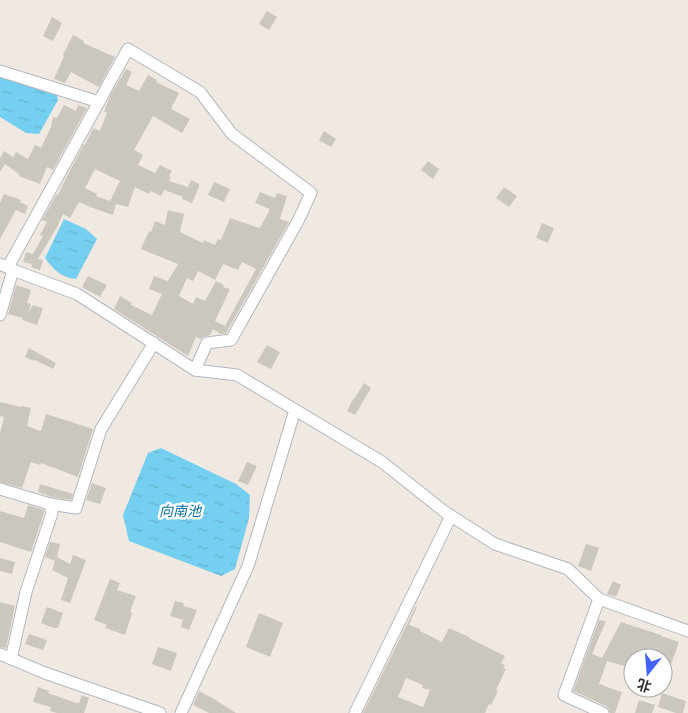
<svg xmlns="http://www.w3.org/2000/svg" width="688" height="713" font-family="Barlow,'Noto Sans SC',sans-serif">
  <defs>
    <pattern id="water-ripples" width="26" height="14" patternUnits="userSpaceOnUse" patternTransform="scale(1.25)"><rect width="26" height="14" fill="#75cff0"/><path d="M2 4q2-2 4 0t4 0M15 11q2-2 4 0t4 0" fill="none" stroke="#66b2ce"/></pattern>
  </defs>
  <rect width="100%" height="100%" fill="#efe9e1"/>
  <g fill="url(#water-ripples)">
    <polygon points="0,76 57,95 58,100 39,134 26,133 0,117"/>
    <path d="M64,219L86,229L97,239L76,279C61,278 53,269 45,258Z"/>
    <polygon points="161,448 236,484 250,495 249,518 235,569 221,576 129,541 123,515 148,453"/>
  </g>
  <g fill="#cbc7bf" fill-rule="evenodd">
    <polygon points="267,11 277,17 269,30 259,24"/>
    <polygon points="52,17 62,23 53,41 43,36"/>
    <polygon points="73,35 84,41 83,43 115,57 99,87 71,72 65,83 54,79 64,56 63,55"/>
    <path d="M126,69L132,72L126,85L139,91L148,75L157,80L156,82L179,93L171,109L190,119L182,133L153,116L134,150L143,155L138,165L155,173L160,165L172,171L169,176L171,177L169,181L188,187L191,180L199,184V187L192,203L182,199L183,197L164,190L161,196L151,191L149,194L135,187L128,207L116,204L113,215L90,207L79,202L70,218L63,214L57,227L38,259L43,260L40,270L31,267L32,264L23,262L26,252L33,254L43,236L40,235L47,222L42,220L57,194L58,195L67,176L84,144L85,145L93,128L100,131L107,113L104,112L110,96ZM95,169L120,181L110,201L96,196L97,194L85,188Z"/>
    <polygon points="64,105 76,111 78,105 87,108 53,170 47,167 40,184 19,176 19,174 5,164 0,172 0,158 4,151 13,157 16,152 28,159 35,145 41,148 51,127 53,117 57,118"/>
    <polygon points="324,131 336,139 331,147 319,140"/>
    <polygon points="428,161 439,169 433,179 421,170"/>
    <polygon points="214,182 230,189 224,202 208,195"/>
    <polygon points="504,187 517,196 509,207 496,198"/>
    <path d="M260,192L275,198L277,193L287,196L280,219L289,222L226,333L221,334L213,329L210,335L203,337L201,339L196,337L188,356L114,309L120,296L132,303L131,305L152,315L162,294L149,289L154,276L168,281L178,264L141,249L149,231L151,232L155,221L165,225L168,210L184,214L180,232L203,243L204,240L215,245L218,239L221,240L230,218L260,228L270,209L255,203ZM242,262L256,269L225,326L215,321L230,289L223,287L224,285L216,281L205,301L196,297L193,304L179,296L187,278L193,281L198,271L215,280L223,264L238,270Z"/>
    <polygon points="4,194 21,200 20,202 28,206 25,214 16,210 0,239 0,203"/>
    <polygon points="542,223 554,228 548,243 536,238"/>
    <polygon points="88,276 107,285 100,297 82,287"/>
    <polygon points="16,285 31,290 27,303 31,304 28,313 33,305 43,308 37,325 22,320 23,318 8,314"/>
    <polygon points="267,345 280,352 271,369 257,362"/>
    <polygon points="29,348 56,363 53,369 35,360 34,361 25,357"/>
    <polygon points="364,383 371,388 355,415 347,411 353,399 354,399"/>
    <polygon points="0,402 21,407 21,406 31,408 27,426 41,431 46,414 93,429 78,477 41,463 40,465 31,462 22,488 0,482 0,434 4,417 0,416"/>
    <polygon points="247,462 257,466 248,485 238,481"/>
    <polygon points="92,483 106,488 100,504 86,500"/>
    <polygon points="40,484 73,494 71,500 52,497 38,492"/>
    <polygon points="28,505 44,510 44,513 31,552 0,542 0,511 24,518"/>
    <polygon points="50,542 60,544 57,557 70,564 73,555 86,560 70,603 61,600 68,578 52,570 55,561 45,557"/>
    <polygon points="586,544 599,548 591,571 578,566"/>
    <polygon points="0,558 15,562 12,574 0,571"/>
    <polygon points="110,579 120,583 117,590 136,596 130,612 132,613 125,635 105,628 107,625 94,620"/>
    <polygon points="613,581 621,585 616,597 607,594"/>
    <polygon points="175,601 184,603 183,606 197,610 189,630 181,627 183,620 170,616"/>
    <polygon points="0,602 15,606 6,648 0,647"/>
    <path d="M416,606L417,607L409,625L420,629V631L442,642L449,628L469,637V638L505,656L501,663L505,665L503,668L506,669L496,690L498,691L491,705L489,704L485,713H363ZM406,678L423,685L422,688L430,690L423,707L398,697Z"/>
    <polygon points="47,607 63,613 58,628 54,628 41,623"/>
    <polygon points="259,613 283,623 270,657 246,647"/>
    <polygon points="599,620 606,621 592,654 602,658 621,622 661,635 661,636 679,642 664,684 663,684 663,658 642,658 635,655 634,658 633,658 631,668 607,661 599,684 604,685 604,686 622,692 615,713 610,713 609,709 606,706 573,691"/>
    <polygon points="29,634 47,640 43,650 25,644"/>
    <polygon points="158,647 177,653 171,671 152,664"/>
    <polygon points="38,687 49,691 48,693 76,703 79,703 82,695 89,698 84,713 57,713 50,711 51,707 33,702"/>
    <polygon points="199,691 214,699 236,713 209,713 193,705"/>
    <polygon points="662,693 686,701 683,713 676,713 658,707"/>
    <polygon points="639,700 655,705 652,713 635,713"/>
  </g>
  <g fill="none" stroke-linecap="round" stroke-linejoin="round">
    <g stroke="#b4b7c1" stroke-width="13">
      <g id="minor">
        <polyline points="0,71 99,102"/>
        <polyline points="0,264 13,270 77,294 195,370 237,375 382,462 445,512 495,544 568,569 599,599 564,695 603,713"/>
        <polyline points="8,267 128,49 200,92 232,134 311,193 298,221 231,340 207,343 195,370"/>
        <polyline points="0,315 13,270"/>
        <polyline points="0,489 50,504 52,513 26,592 11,659"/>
        <polyline points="50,504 76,508 101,429 154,343"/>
        <polyline points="599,599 688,631"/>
        <polyline points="0,654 45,673 160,713"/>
        <polyline points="181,713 248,566 295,410"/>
        <polyline points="355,713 451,516"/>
      </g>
    </g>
    <use href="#minor" stroke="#fff" stroke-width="11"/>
  </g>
  <g text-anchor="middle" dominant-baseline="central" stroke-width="5" stroke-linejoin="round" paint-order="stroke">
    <g font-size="14" font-style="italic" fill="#0d6fa3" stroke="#fff">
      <text x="180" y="510">向南池</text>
    </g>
  </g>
  <g transform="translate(648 673) rotate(197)"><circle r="24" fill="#ffffff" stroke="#ababab"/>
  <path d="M0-4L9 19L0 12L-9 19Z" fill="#4264fb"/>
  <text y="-8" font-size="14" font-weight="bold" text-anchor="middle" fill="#2e2e2e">北</text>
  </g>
</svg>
